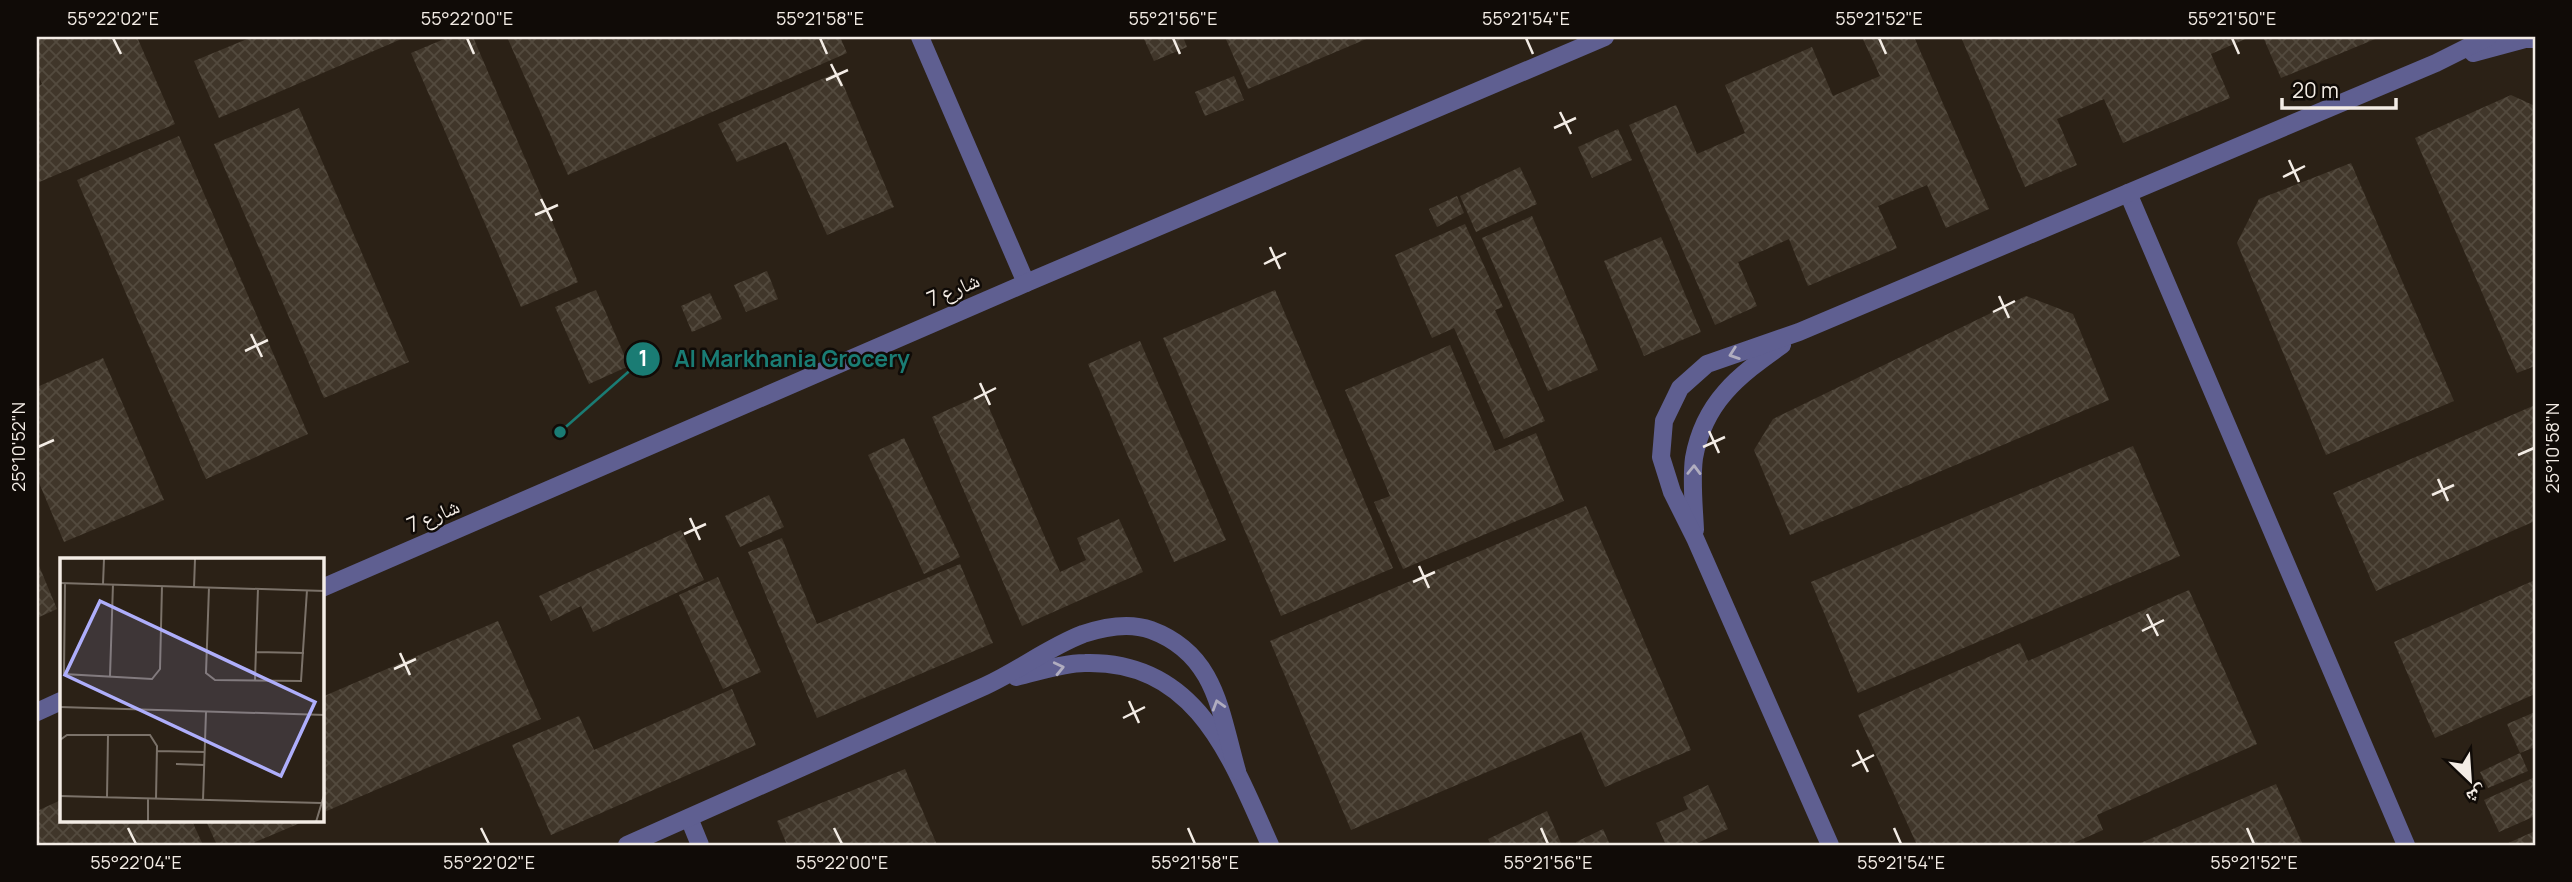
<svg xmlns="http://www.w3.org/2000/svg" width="2572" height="882" font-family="Manrope,'Noto Naskh Arabic',sans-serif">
  <defs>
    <pattern id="building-cross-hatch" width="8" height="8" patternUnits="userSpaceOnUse" patternTransform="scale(1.75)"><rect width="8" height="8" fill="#40362a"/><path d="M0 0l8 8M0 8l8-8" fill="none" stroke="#534a3e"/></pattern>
  </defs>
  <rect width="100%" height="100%" fill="#2b2116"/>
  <g fill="url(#building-cross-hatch)">
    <polygon points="37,37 137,37 175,124 37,183 37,87 42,84 37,72"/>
    <polygon points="252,37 406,37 219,118 194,61"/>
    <polygon points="449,37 473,37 578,282 521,307 411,53"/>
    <polygon points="507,37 840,37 847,53 568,175"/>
    <polygon points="1143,37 1183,37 1187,47 1154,61"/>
    <polygon points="1225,37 1371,37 1248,89"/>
    <polygon points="1862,37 1914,37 1989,209 1946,228 1927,185 1878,206 1897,248 1808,286 1789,239 1738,262 1757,306 1715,325 1629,125 1676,105 1697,154 1745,133 1725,85 1812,47 1833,96 1880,76"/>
    <polygon points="1961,37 2250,37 2211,54 2230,98 2123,143 2104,99 2057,119 2077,165 2025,187"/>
    <polygon points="2263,37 2380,37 2281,78"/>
    <polygon points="838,72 894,207 827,235 786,142 737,162 718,124"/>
    <polygon points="1234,76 1244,100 1205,116 1195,92"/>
    <polygon points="2511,95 2535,106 2535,366 2517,373 2415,138"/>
    <polygon points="299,108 409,362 324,398 214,144"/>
    <polygon points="1618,129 1632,160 1592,178 1578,147"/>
    <polygon points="179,136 308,434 206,479 77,180"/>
    <polygon points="2351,163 2454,401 2326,455 2237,243 2259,199"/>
    <polygon points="1520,167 1537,204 1476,232 1460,196"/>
    <polygon points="1457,196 1464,213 1437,227 1429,209"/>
    <polygon points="1532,216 1598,370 1548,391 1482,238"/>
    <polygon points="1465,224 1503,307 1495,310 1545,421 1504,439 1454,328 1432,338 1395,255"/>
    <polygon points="1661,237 1701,332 1644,356 1604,261"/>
    <polygon points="767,271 778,299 746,312 734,285"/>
    <polygon points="596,290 629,366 589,384 555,307"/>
    <polygon points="1275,290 1393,568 1281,616 1163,338"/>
    <polygon points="710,293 722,319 692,332 681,306"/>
    <polygon points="2026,296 2073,314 2109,400 1790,535 1754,450 1773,419"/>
    <polygon points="1140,341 1226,540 1174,562 1088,364"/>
    <polygon points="1450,345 1495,451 1536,433 1564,501 1403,569 1374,502 1390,496 1345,390"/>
    <polygon points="103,358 164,500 64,542 37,478 37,387"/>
    <polygon points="983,394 1060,572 1086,560 1077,538 1119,519 1143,572 1022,626 932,417"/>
    <polygon points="2535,405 2535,521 2376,591 2333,493"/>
    <polygon points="904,438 960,557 924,574 868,455"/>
    <polygon points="2133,446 2180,556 1858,693 1811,582"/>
    <polygon points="769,495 784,527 740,547 725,516"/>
    <polygon points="1586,506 1691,750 1605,787 1581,732 1351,830 1270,641"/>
    <polygon points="681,530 704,580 593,632 581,606 551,621 539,596"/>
    <polygon points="782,538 817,624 960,564 993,643 817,718 748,552"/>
    <polygon points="37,561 57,609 37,618"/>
    <polygon points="718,577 761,672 723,689 679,595"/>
    <polygon points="2535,580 2535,694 2435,738 2394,642"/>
    <polygon points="2189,590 2257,744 2097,815 2103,830 2069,845 1917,845 1858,715 2020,643 2028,661"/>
    <polygon points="498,621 541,719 322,813 322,697"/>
    <polygon points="732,689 756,745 551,835 512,745 579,716 594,750"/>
    <polygon points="2535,712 2535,747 2520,753 2507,724"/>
    <polygon points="2520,753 2528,771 2488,788 2480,772"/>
    <polygon points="905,769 937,845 787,845 777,821"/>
    <polygon points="2535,777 2535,816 2499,832 2484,800"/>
    <polygon points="2276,784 2303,845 2136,845"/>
    <polygon points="1708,785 1728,829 1693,845 1666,845 1656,823 1688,809 1683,797"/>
    <polygon points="61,800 61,821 192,821 203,845 37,845 37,811"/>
    <polygon points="1547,811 1561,843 1555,845 1491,845 1488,839"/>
    <polygon points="206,821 305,821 248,845 217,845"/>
    <polygon points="1603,829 1610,845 1577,845 1576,842"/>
    <polygon points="2535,831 2535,845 2504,845"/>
  </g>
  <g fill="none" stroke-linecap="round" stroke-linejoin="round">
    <g stroke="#5f5f91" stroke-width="18">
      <polyline points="920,37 1026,283"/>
      <polyline points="2473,53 2525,39 2535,39"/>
      <polyline points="2128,193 2406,845"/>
      <path d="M1695,530C1694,507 1691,481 1694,458C1704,402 1738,376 1782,345"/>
      <polyline points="322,588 1026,283 1605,37"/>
      <path d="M1016,677C1038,672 1063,663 1085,663C1197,660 1231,758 1270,845"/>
      <polyline points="37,712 61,701"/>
      <polyline points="689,818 700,845"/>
      <path d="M627,845C746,792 866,739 985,686C1018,671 1049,647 1083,634C1104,627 1129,622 1151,630C1216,654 1220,712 1237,771"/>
      <polyline points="1830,845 1695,538 1672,492 1661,457 1664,421 1680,388 1707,364 1799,332 2436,63 2488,37"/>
    </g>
  </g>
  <defs><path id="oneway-chevron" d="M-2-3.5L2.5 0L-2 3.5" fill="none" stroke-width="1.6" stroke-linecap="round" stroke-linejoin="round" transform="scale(1.75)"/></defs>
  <g stroke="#b0adbf">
    <use href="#oneway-chevron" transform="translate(1734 354) rotate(161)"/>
    <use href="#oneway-chevron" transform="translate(1694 470) rotate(-89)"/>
    <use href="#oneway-chevron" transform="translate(1059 668) rotate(-13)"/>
    <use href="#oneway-chevron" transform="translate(1218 705) rotate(-107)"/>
  </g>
  <path fill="none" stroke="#f3ece5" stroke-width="2.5" d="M113,38L121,54M467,38L474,54M820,38L827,54M1173,38L1180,54M1526,38L1533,54M1879,38L1886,54M2232,38L2239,54M831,64L842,86M826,80L848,70M1560,112L1571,134M1554,128L1576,118M2289,160L2299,182M2283,177L2305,166M541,199L552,221M535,215L558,205M1270,247L1280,269M1264,264L1286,253M1999,296L2009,318M1993,312L2015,301M251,334L262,357M245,351L268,340M980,383L990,405M974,399L996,388M1709,431L1719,453M38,447L54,440M1703,447L1725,437M2518,455L2534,448M2438,479L2448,501M2432,495L2454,485M690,518L700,540M684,534L706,524M1419,566L1429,588M1413,582L1435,572M2147,614L2158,636M2142,631L2164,620M400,653L410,675M394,669L416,659M1129,701L1139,723M1123,718L1145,707M1857,750L1868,772M1852,766L1874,755M128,828L136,844M481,828L489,844M834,828L842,844M1188,828L1195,844M1541,828L1548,844M1894,828L1901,844M2247,828L2254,844"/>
  <g text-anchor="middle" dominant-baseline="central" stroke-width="5" stroke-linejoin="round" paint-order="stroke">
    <g font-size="21" fill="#f3ece5" stroke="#100b07">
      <text transform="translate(953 289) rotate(-23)">شارع 7</text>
      <text transform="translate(433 515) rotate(-23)">شارع 7</text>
    </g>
  </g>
  <g transform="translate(60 558)">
    <rect width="264" height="264" fill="#2b2116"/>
    <path fill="none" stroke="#7b7269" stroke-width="2" d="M0,25L265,33M5,25L4,116L92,121L100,111L102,28M43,26L44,1M134,29L135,1M149,29L146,115L155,122L241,123L247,32M196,94L244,95M50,118L53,26M195,122L198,30M0,149L265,157M0,182L7,177H90L97,188L96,241M97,193L145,194M116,206L144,207M0,238L261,245M47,239L48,177M143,242L146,154M88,264V240M256,264L265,234"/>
    <path fill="#aeaefb" fill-opacity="0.15" stroke="#aeaefb" stroke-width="3.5" d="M40,43L255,144L221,218L5,117Z"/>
    <rect width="264" height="264" fill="none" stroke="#f3ece5" stroke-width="3.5"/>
  </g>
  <path fill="none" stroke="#1a7c74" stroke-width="2.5" d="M560 432L643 359"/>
  <g fill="#1a7c74" stroke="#100b07" stroke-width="2.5">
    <circle cx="560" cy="432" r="7"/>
    <circle cx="643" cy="359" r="18"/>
  </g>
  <g font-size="21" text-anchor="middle" font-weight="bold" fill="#fff">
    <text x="643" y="366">1</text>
  </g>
  <g font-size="23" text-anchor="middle" font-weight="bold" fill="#1a7c74" stroke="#100b07" stroke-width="5" stroke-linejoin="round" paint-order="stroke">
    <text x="792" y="367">Al Markhania Grocery</text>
  </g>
  <rect width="2572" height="882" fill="none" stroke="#100b07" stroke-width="77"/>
  <g transform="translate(2470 780) rotate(155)" stroke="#100b07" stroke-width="5" paint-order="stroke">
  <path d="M0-5L12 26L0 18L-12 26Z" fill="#f3ece5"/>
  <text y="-10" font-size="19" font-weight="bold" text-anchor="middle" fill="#f3ece5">ش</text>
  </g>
  <path d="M2282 98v10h114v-10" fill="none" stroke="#f3ece5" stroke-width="3.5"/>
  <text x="2292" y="98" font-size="21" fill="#f3ece5" stroke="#100b07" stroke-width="5" paint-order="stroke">20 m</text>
  <rect x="38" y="38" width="2496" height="806" fill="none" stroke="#f3ece5" stroke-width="2.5"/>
  <g font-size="18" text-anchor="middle" fill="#f3ece5">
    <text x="113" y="25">55°22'02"E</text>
    <text x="467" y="25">55°22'00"E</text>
    <text x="820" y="25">55°21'58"E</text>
    <text x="1173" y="25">55°21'56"E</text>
    <text x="1526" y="25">55°21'54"E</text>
    <text x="1879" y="25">55°21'52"E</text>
    <text x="2232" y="25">55°21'50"E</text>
    <text transform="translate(19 447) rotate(-90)" y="6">25°10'52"N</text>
    <text transform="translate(2553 448) rotate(-90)" y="6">25°10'58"N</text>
    <text x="136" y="869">55°22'04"E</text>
    <text x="489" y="869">55°22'02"E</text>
    <text x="842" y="869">55°22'00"E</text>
    <text x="1195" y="869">55°21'58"E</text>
    <text x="1548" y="869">55°21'56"E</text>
    <text x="1901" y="869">55°21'54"E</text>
    <text x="2254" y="869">55°21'52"E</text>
  </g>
</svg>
